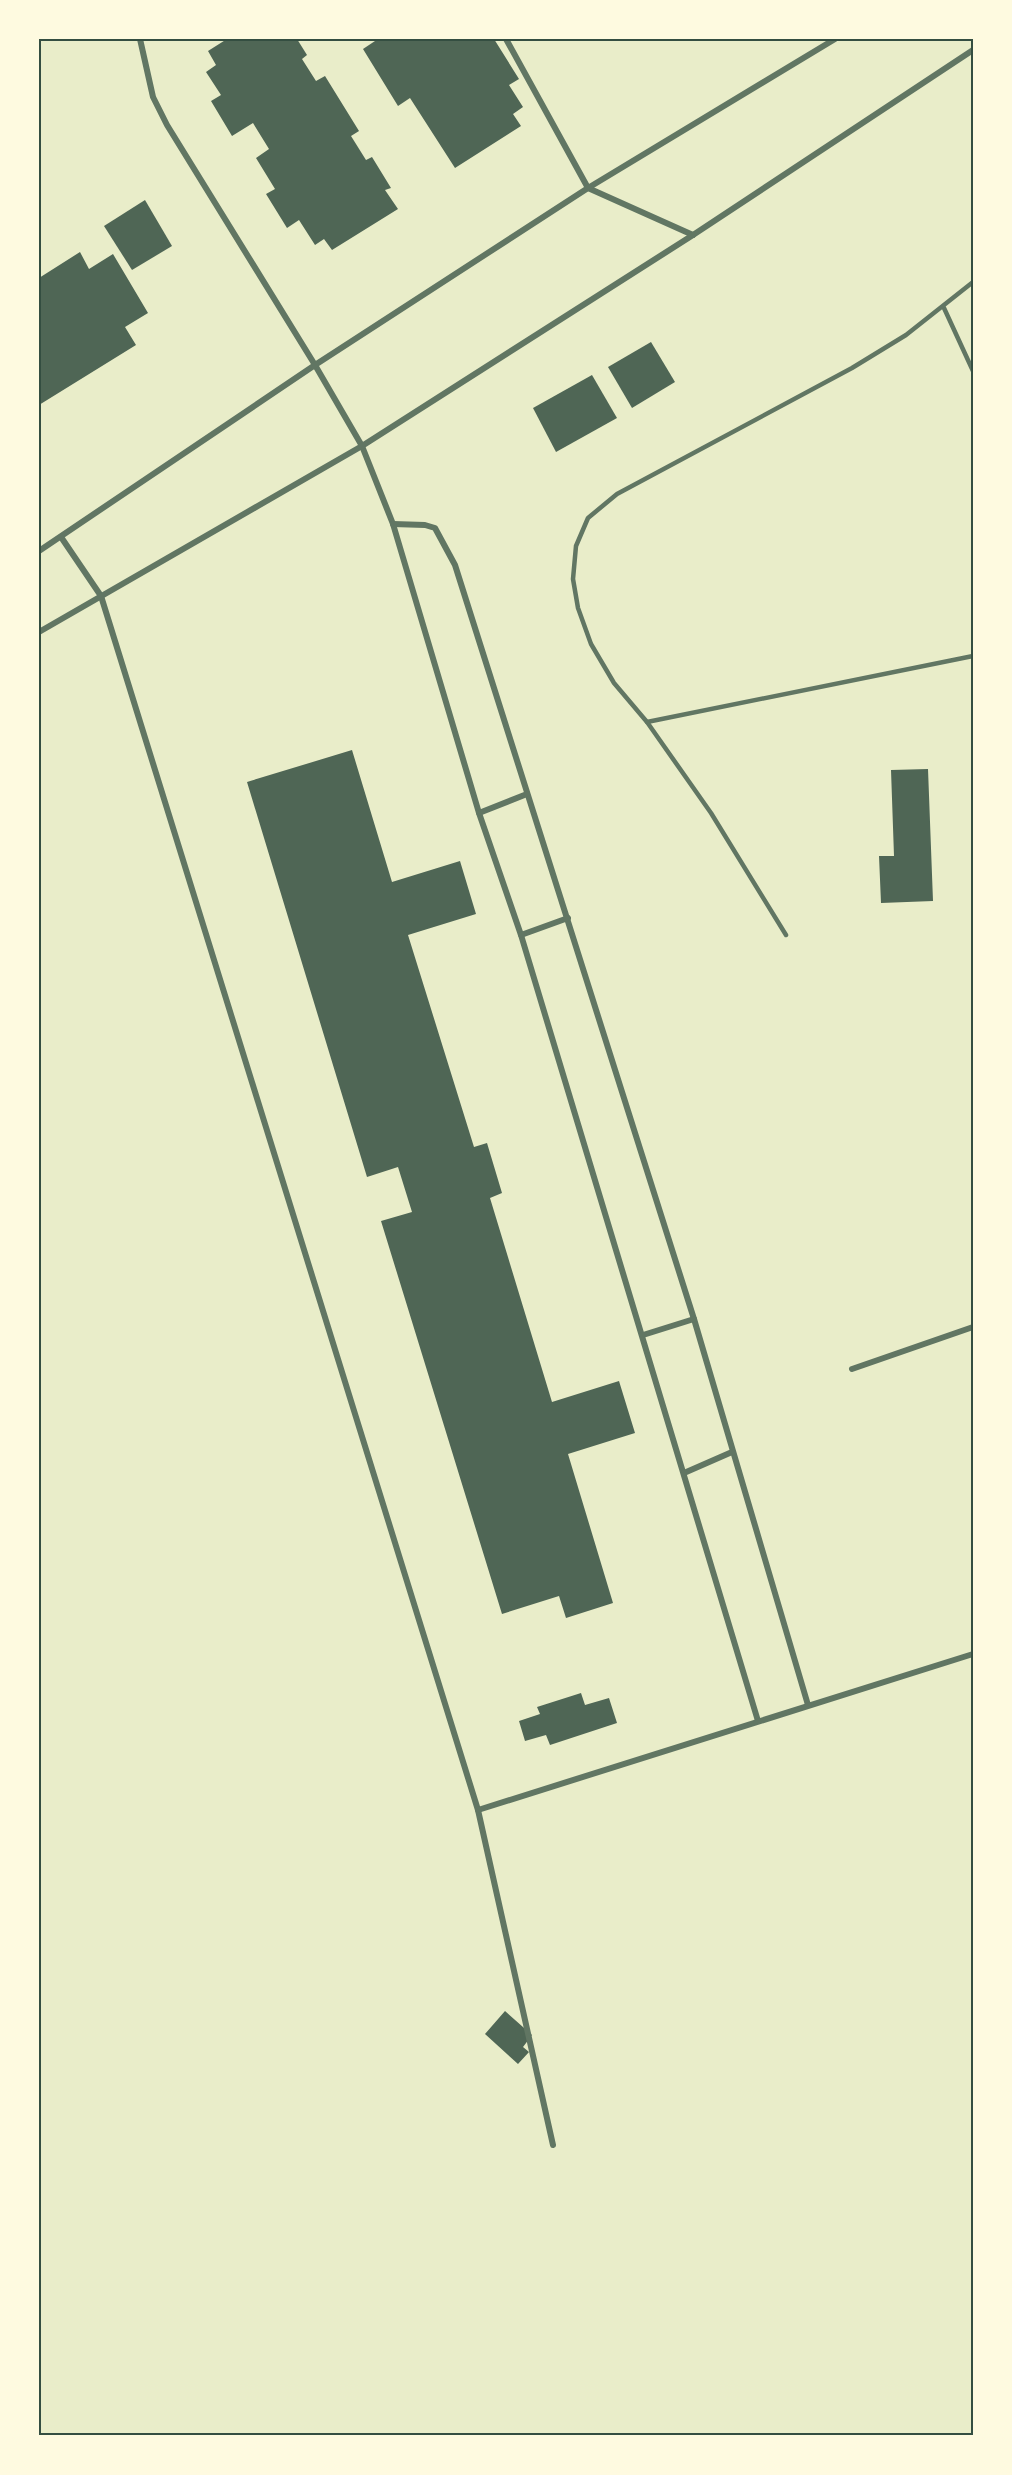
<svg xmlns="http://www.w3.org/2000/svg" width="1012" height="2475" font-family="'Source Sans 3',sans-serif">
  <rect width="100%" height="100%" fill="#e9edc9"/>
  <g fill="#4f6655">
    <polygon points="227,39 297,39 307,55 302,59 316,81 325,76 359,131 351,136 366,160 372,157 391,188 385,190 398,209 332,250 324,239 315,245 299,220 287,228 266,194 275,189 256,158 269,149 253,123 232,136 211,101 221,95 206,72 216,65 208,51"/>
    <polygon points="374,39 494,39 519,79 509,85 523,107 513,114 521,126 455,168 410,98 398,106 363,49 375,41"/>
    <polygon points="145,200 172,246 132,270 104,226"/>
    <polygon points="80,252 89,269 113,254 148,313 125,327 136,345 39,405 39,278"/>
    <polygon points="651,342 675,382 632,408 608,367"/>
    <polygon points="592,375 617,418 556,452 533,408"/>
    <polygon points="352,750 392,882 460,861 476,914 408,935 474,1147 487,1143 502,1193 490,1198 552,1402 619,1381 635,1433 568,1454 613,1603 566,1618 559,1596 502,1614 381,1221 412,1212 398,1167 367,1177 247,782"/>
    <polygon points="928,769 933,901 881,903 879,856 894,856 891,770"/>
    <polygon points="581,1693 585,1705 609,1698 617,1723 550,1745 546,1735 525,1741 519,1721 540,1714 537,1707"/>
    <polygon points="505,2011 532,2035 523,2047 529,2052 518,2064 485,2034"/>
  </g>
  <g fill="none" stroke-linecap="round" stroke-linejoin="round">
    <g stroke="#617663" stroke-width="4.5">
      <polyline points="944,308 973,371"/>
      <polyline points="647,722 973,656"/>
      <polyline points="786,935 711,813 647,722 614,683 591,644 578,608 573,579 576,546 588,518 617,494 852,368 906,335 973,282"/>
    </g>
    <g stroke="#617663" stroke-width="6">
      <polyline points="140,39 153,97 167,125 315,365 362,446 393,524 479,813 521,935 758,1721"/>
      <polyline points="506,39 588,188 693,235"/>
      <polyline points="393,524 425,525 435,528 455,565 694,1319 808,1705"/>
      <polyline points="61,537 101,596 478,1810 553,2145"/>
      <polyline points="39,551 315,365 588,188 835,39"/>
      <polyline points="39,632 362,446 693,235 973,50"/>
      <polyline points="479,813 527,794"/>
      <polyline points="521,935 568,918"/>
      <polyline points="643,1335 694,1319"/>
      <polyline points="852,1369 973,1327"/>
      <polyline points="684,1473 732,1452"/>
      <polyline points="478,1810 973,1654"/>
    </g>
  </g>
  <rect width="1012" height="2475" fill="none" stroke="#fefae0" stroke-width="81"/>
  <rect x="40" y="40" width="932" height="2394" fill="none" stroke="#344e41" stroke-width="2"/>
</svg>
